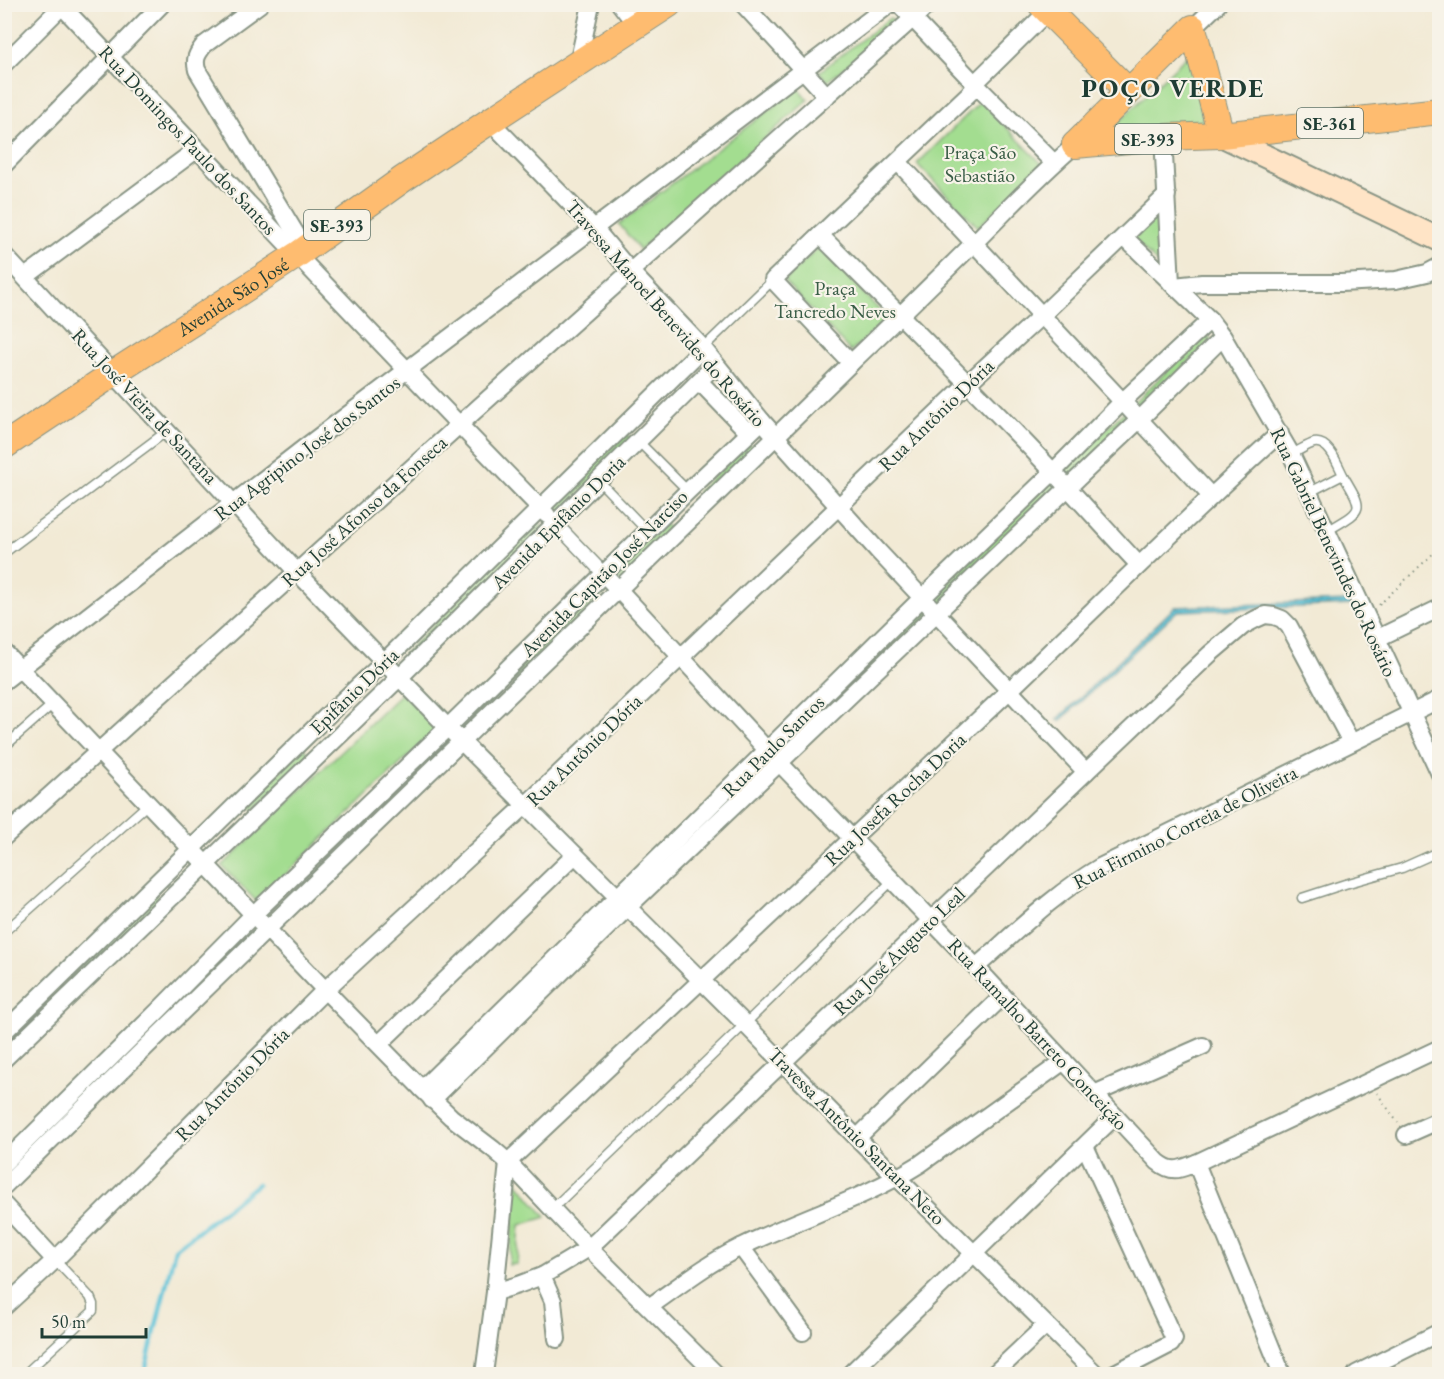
<svg xmlns="http://www.w3.org/2000/svg" width="1444" height="1379" font-family="'EB Garamond',serif">
  <rect width="100%" height="100%" fill="#f7f3e8"/>
  <filter id="ink" filterUnits="userSpaceOnUse"><feTurbulence type="fractalNoise" baseFrequency=".0167" numOctaves="2"/><feDisplacementMap in="SourceGraphic" scale="12" xChannelSelector="R" yChannelSelector="G"/><feConvolveMatrix kernelMatrix="1 2 1 2 8 2 1 2 1" color-interpolation-filters="sRGB"/></filter>
  <filter id="wash" filterUnits="userSpaceOnUse"><feTurbulence type="fractalNoise" baseFrequency=".008" numOctaves="4" result="noise"/><feDisplacementMap in="SourceGraphic" scale="24" xChannelSelector="R" yChannelSelector="G"/><feGaussianBlur stdDeviation="1.35" result="paint"/><feColorMatrix in="noise" values="0 0 0 0 0 0 0 0 0 0 0 0 0 0 0 0 0 1.4 0 .05"/><feComposite in="paint" operator="in"/></filter>
  <g filter="url(#wash)">
    <rect width="100%" height="100%" fill="#f2ead5"/>
    <g fill="#a3dd90" stroke="#618d62" stroke-width="1.5">
      <polygon points="890,18 897,24 828,81 819,72"/>
      <polygon points="1192,51 1204,127 1104,136"/>
      <polygon points="798,88 808,100 640,250 619,224"/>
      <polygon points="981,101 1043,165 978,227 917,164"/>
      <polygon points="1163,206 1165,271 1131,237"/>
      <polygon points="819,247 887,318 851,352 784,281"/>
      <polygon points="1204,334 1208,336 1211,339 1140,413 1132,405"/>
      <polygon points="1126,410 1135,419 1067,483 1059,475"/>
      <polygon points="626,435 630,437 631,440 557,515 550,512 553,501"/>
      <polygon points="748,445 752,445 754,446 703,500 699,498 698,491"/>
      <polygon points="1054,478 1064,487 941,604 934,597"/>
      <polygon points="538,521 543,528 409,660 405,658 404,654"/>
      <polygon points="665,524 673,533 620,584 611,576"/>
      <polygon points="604,584 609,589 475,718 472,718 470,714"/>
      <polygon points="930,601 937,608 780,754 775,748"/>
      <polygon points="402,693 438,728 257,902 222,866"/>
      <polygon points="304,748 310,755 254,810 248,804"/>
      <polygon points="155,895 158,895 158,901 48,1006 43,1004"/>
      <polygon points="517,1182 546,1217 520,1225 517,1264 509,1265"/>
    </g>
    <polygon fill="#5cc3d9" stroke="#3e8086" stroke-width="1.5" points="1352,601 1352,605 1177,611 1060,721 1057,720 1175,607"/>
    <g fill="none" stroke-linecap="round" stroke-linejoin="round">
      <polyline stroke="#5cc3d9" stroke-width="4.5" points="144,1374 175,1249 258,1184"/>
    </g>
  </g>
  <g filter="url(#ink)">
    <g fill="none" stroke-linecap="round" stroke-linejoin="round">
      <g stroke="#889484" stroke-width="11">
        <g id="service">
          <polyline points="703,348 773,280"/>
          <polyline points="639,442 688,491"/>
          <path d="M1291,454C1299,451 1307,445 1314,443C1329,440 1338,465 1343,475"/>
          <polyline points="599,481 647,531"/>
          <path d="M1310,492L1343,475C1365,512 1364,509 1327,531"/>
          <polyline points="4,553 167,431"/>
          <polyline points="4,747 53,704"/>
          <polyline points="1302,898 1345,884 1402,868 1440,851"/>
          <polyline points="4,932 148,804"/>
          <polyline points="552,1209 745,1024 893,880"/>
          <polyline points="25,1374 93,1311 93,1304 90,1297 55,1260"/>
        </g>
      </g>
      <g stroke="#889484" stroke-width="15">
        <polyline id="pedestrian" points="556,524 604,574"/>
      </g>
      <g stroke="#889484" stroke-width="20">
        <g id="minor">
          <path d="M60,4C222,175 382,347 547,515"/>
          <path d="M260,4L204,45C197,54 194,59 197,70L305,249"/>
          <polyline points="620,4 637,26"/>
          <polyline points="743,4 827,96"/>
          <polyline points="899,4 977,86 1054,163"/>
          <polyline points="1193,28 1218,4"/>
          <polyline points="4,64 64,4"/>
          <polyline points="578,64 591,4"/>
          <polyline points="974,84 1054,5"/>
          <polyline points="490,121 594,228 630,271 703,348 762,421 878,551 1086,772"/>
          <polyline points="1163,137 1171,283"/>
          <path d="M1075,145C1040,175 1008,209 976,241C934,282 893,323 851,363L773,280L820,235C886,301 952,367 1017,434C1059,477 1098,521 1139,565"/>
          <polyline points="898,162 1211,496"/>
          <polyline points="4,165 162,4"/>
          <polyline points="820,235 977,86"/>
          <polyline points="1124,237 1210,320 1223,337 1291,454 1440,774"/>
          <polyline points="4,255 297,572 461,741 745,1024 857,1138 1096,1374"/>
          <polyline points="25,277 196,150"/>
          <polyline points="1174,286 1202,283 1341,283 1396,280 1427,273 1440,266"/>
          <polyline points="699,381 749,433"/>
          <path d="M604,574L768,751L976,967L1158,1162C1173,1174 1180,1169 1196,1163L1440,1048"/>
          <polyline points="1376,639 1440,608"/>
          <polyline points="4,652 325,990 422,1089 451,1117 493,1149 508,1162 589,1248 716,1374"/>
          <polyline points="4,681 304,448 890,4"/>
          <polyline points="4,837 459,425 929,4"/>
          <path d="M976,967C1016,932 1054,894 1100,867L1440,699"/>
          <polyline points="4,1032 335,708 385,661 703,348"/>
          <polyline points="379,1044 575,855"/>
          <polyline points="4,1059 400,677 715,365"/>
          <polyline points="422,1089 922,598 1053,472 1123,401 1210,320"/>
          <polyline points="1094,1094 1203,1046"/>
          <polyline points="432,1100 628,907 1140,419 1223,337"/>
          <polyline points="1406,1135 1440,1120"/>
          <polyline points="857,1138 1003,996"/>
          <polyline points="1085,1146 1174,1339 1171,1344 1113,1374"/>
          <path d="M508,1162C676,1006 843,849 1009,691C1099,605 1187,517 1280,433"/>
          <polyline points="4,1163 159,1010 254,914 448,727 688,491 762,421"/>
          <polyline points="1196,1163 1282,1374"/>
          <path d="M4,1186C284,910 570,639 851,363"/>
          <polyline points="4,1205 55,1260"/>
          <polyline points="741,1247 803,1332"/>
          <polyline points="542,1276 553,1301 557,1339"/>
          <polyline points="495,1292 518,1285 542,1276 589,1248 1086,772 1210,654 1243,626 1256,619 1265,615 1274,616 1282,619 1289,626 1351,742"/>
          <polyline points="4,1307 55,1260 325,990 526,805 968,383 1042,315 1167,195"/>
          <path d="M649,1307C679,1286 708,1263 741,1247C800,1218 864,1199 920,1164L1064,1061"/>
          <polyline points="484,1374 495,1292 508,1162"/>
          <polyline points="850,1374 1115,1116"/>
          <polyline points="994,1374 1046,1325"/>
          <polyline points="1356,1374 1440,1332"/>
        </g>
      </g>
      <g stroke="#889484" stroke-width="26">
        <polyline id="secondary" points="1221,135 1440,240"/>
      </g>
      <g stroke="#889484" stroke-width="28">
        <g id="primary">
          <polyline points="1041,4 1128,91"/>
          <polyline points="1075,145 1163,137 1221,135 1440,111"/>
          <polyline points="1075,145 1193,28 1221,135"/>
          <path id="s1" d="M4,446L114,373L240,292L297,255L403,179L490,121L669,4"/>
        </g>
      </g>
      <g stroke="#889484" stroke-width="2" stroke-dasharray="1.5 4.5" stroke-linecap="butt">
        <polyline points="1379,605 1440,547"/>
        <polyline points="1377,1093 1398,1123"/>
      </g>
      <use href="#service" stroke="#fff" stroke-width="8"/>
      <use href="#pedestrian" stroke="#fff" stroke-width="12"/>
      <use href="#minor" stroke="#fff" stroke-width="16"/>
      <use href="#secondary" stroke="#ffe4c6" stroke-width="22"/>
      <use href="#primary" stroke="#febc70" stroke-width="26"/>
    </g>
  </g>
  <g text-anchor="middle" dominant-baseline="central" stroke-width="4.5" stroke-linejoin="round" paint-order="stroke">
    <g fill="#f7f3e8" stroke="#60746a" stroke-width="1.5">
      <rect x="1297" y="108" width="66" height="30" rx="4.5"/>
      <rect x="1115" y="124" width="66" height="30" rx="4.5"/>
      <rect x="304" y="210" width="66" height="30" rx="4.5"/>
    </g>
    <g font-size="18" font-weight="bold" fill="#1f3d34">
      <text x="1330" y="123">SE-361</text>
      <text x="1148" y="139">SE-393</text>
      <text x="337" y="225">SE-393</text>
    </g>
    <g font-size="20" fill="#1f3d34" stroke="#f7f3e8">
      <text transform="translate(188 140) rotate(47)">Rua Domingos Paulo dos Santos</text>
      <text stroke="none"><textPath href="#s1" startOffset="273">Avenida São José</textPath></text>
      <text transform="translate(666 313) rotate(49)">Travessa Manoel Benevides do Rosário</text>
      <text transform="translate(145 406) rotate(47)">Rua José Vieira de Santana</text>
      <text transform="translate(936 415) rotate(-44)">Rua Antônio Dória</text>
      <text transform="translate(307 448) rotate(-37)">Rua Agripino José dos Santos</text>
      <text transform="translate(364 511) rotate(-42)">Rua José Afonso da Fonseca</text>
      <text transform="translate(558 522) rotate(-45)">Avenida Epifânio Doria</text>
      <text transform="translate(1334 552) rotate(65)">Rua Gabriel Benevindes do Rosário</text>
      <text transform="translate(604 573) rotate(-45)">Avenida Capitão José Narciso</text>
      <text transform="translate(354 691) rotate(-44)">Epifânio Dória</text>
      <text transform="translate(773 746) rotate(-45)">Rua Paulo Santos</text>
      <text transform="translate(584 750) rotate(-44)">Rua Antônio Dória</text>
      <text transform="translate(895 799) rotate(-43)">Rua Josefa Rocha Doria</text>
      <text transform="translate(1185 827) rotate(-27)">Rua Firmino Correia de Oliveira</text>
      <text transform="translate(899 951) rotate(-44)">Rua José Augusto Leal</text>
      <text transform="translate(1038 1034) rotate(47)">Rua Ramalho Barreto Conceição</text>
      <text transform="translate(232 1084) rotate(-45)">Rua Antônio Dória</text>
      <text transform="translate(857 1136) rotate(45)">Travessa Antônio Santana Neto</text>
    </g>
    <g font-size="20" fill="#395d46" stroke="#f7f3e8">
      <text x="980" y="152">Praça São<tspan x="980" dy="23">Sebastião</tspan></text>
      <text x="835" y="288">Praça<tspan x="835" dy="23">Tancredo Neves</tspan></text>
    </g>
    <g font-size="26" font-weight="bold" letter-spacing="1.5" fill="#1f3d34" stroke="#f7f3e8">
      <text x="1173" y="88">POÇO VERDE</text>
    </g>
  </g>
  <rect width="1444" height="1379" fill="none" stroke="#f7f3e8" stroke-width="24"/>
  <path d="M42 1328v9h104v-9" fill="none" stroke="#1f3d34" stroke-width="3"/>
  <text x="51" y="1328" font-size="18" fill="#1f3d34" stroke="#f7f3e8" stroke-width="4.5" paint-order="stroke">50 m</text>
</svg>
